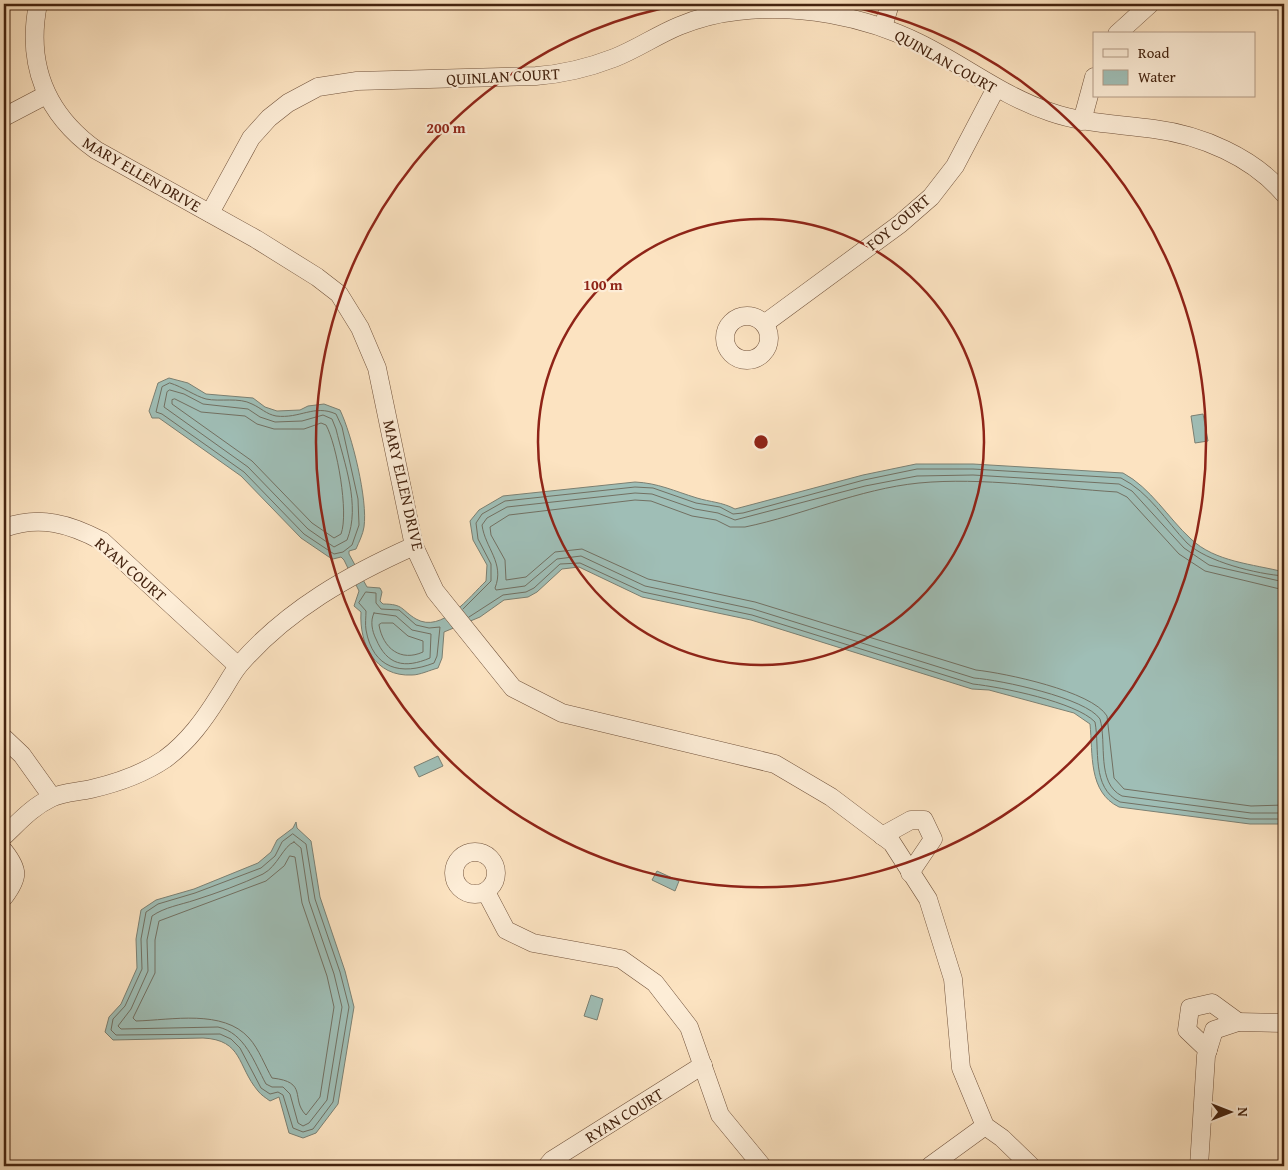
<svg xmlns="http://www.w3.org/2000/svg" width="1288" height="1170" font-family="'Gentium Book Plus',serif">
  <rect width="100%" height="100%" fill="#fce3c1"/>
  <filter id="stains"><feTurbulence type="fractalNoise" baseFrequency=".004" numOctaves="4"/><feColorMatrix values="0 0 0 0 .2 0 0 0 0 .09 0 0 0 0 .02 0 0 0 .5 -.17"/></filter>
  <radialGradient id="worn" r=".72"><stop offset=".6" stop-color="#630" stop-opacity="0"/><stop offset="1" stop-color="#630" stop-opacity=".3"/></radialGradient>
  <g fill="#9fbeb6" stroke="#7b8073">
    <path d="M169,378L188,383L206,394L253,398L265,407L277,411L300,410L308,406L324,404L340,410C352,435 368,500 364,527C363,534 359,542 356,549L349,551V554L367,587L380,588L382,592L380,601L383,604C404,604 401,610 416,619C442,634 470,596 486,581L487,565L473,540L470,521L479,510L503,496L635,482C658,483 674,491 697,498C710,502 722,502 735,509L863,475L916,464H973L1123,473C1151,488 1168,518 1191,539C1215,562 1253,564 1284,572V824H1250L1119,807C1088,792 1093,754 1090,724L1074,713L989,690L972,689L751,620L642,597L579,567L562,569L537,592L528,597L504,600L480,617L444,632L442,658L438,668C430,670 420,675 412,675C375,677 359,644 361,612L354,606L359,591L344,560L341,557L333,559L329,557L301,538L241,476L159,418H152L149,411L158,383Z"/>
    <polygon points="1203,414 1208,441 1195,443 1191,416"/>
    <polygon points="438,756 443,766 419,777 414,767"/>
    <path d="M296,822L297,828L311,841L320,897L345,971L354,1007L338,1104L316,1133L303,1138L289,1133L279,1097L270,1101C266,1098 261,1095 258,1091C237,1066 243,1040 203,1038L113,1040L105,1032L109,1017L121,1004L137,968L136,939L141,910L156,900L194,889L258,863L271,852L277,840L293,828Z"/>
    <polygon points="657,871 679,881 675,891 652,880"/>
    <polygon points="591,995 603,999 597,1020 584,1016"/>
  </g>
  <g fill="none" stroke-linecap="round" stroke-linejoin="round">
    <g stroke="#727062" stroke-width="1">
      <path d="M170,383C183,387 195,396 206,399C220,402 239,397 252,404C261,408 266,414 276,416C300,419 314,404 336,414L342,427L358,499L359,525L352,545L343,552L334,554L304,534L244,472L162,414L156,412L162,387Z"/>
      <path d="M170,390L184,394L203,404L248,409L260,417L275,422L302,421L323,415L332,419L336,429C344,463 361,505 347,540L334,547L308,529L248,467L164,407L167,392Z"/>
      <path d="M175,399L201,412L245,416L257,424L274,429H304L321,423L326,425C337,445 349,513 341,534L334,538L312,523L252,461L172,404V400Z"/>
      <path d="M1284,582L1209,565L1184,548L1132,491L1119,484L973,475L917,476L865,486L735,520L718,513L695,509L652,494L635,493L507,507L487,518L482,525C485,548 505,563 495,588L496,590L525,586L557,559L581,556L645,586L753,609L974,678C1001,680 1086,698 1100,719C1107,743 1096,783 1122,796L1251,813H1284"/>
      <path d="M1284,590L1205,571L1179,554L1127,497L1117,492C1053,488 982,477 919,483C859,489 803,515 745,527H730L716,520L692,516L651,501L635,500L509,515L490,527L491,535L505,560L506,580L526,577L555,552L582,549L648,579L755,602L976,670C1004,673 1092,691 1107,716L1114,778L1124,789L1251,806L1284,805"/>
      <path d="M366,592L376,593V603L381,609L399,610L416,625L429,628L440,627L437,656L434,663C401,676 373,669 366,630C365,624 366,617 366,611L359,603Z"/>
      <path d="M463,609L491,581V564L478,539L476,523L482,514L505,501L635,487L653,488L696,503L720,507L733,514L743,513L864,480L917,469H973L1121,478C1149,492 1166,521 1187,543C1207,562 1257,574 1284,576"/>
      <path d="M374,613L396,616L412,630L431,634L430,658C404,669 387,665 376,639C372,631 370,621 374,613Z"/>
      <path d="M469,617L503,595L526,592L534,588L560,564L580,563L643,592L752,615L973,684C1001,687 1076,702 1095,722C1100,749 1091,788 1120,802L1250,819H1284"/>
      <path d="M382,623H393L408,636L423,641V652C401,662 383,649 379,625Z"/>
      <polygon points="293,834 306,844 315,899 340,972 349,1007 333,1102 313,1129 303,1132 293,1128 283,1095 278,1092 270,1094 261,1088 240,1048 231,1039 220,1034 116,1035 111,1030 113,1019 125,1006 142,969 141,939 146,912 158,904 195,893 261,868 275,856 282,842"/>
      <path d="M294,842L301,848L309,901L334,974L342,1007L327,1100L309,1123L303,1126L298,1123L290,1094L283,1087H272L266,1084C254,1062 245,1033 218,1027L121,1029L118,1026L131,1009L148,971L147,940L152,916C165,907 180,905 195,900C217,893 242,884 263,874C278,866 283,846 294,842Z"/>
      <path d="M290,856L295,857L302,903L327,976L334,1007L320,1097L306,1115C290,1099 309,1082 272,1078C265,1066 259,1049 249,1038C223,1009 172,1020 136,1021L133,1018L155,973V940L159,921L266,881L284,866Z"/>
    </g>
    <g stroke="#72533c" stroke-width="19">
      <g id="minor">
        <path d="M38,4C26,65 46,114 96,150L256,239L317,277L339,294L360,328L377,368L414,546L435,591L513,688L562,713L775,764L831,797L892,843L928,899L953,979L961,1068L985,1126L1002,1138L1031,1166"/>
        <polyline points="883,27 890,4"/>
        <polyline points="1117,34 1150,4"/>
        <polyline points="4,117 46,95"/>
        <polyline points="1082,121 1094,77"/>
        <path d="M210,213L251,138L269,118L288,103L318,87L357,81L536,76C563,74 588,68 614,58C637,49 657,35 679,26C696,19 719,13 738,11C797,4 865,16 919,43C964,65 1002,96 1050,112C1084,124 1119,124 1154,129C1201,135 1253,157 1284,194"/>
        <circle cx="747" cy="338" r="22"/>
        <polyline points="764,324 900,224 931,197 955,166 996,88"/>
        <path d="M4,528C40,515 70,524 102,541L238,666"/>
        <polyline points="4,738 22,755 52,797"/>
        <path d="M4,836C19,822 32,807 51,798C63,792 78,792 91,789C117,783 143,774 165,759C188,742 204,720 219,696C226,686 232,673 240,664C288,609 349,575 414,546"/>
        <polyline points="882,836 911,820 924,820 933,839 910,873"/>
        <path d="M4,851C19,870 19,877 4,897"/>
        <circle cx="475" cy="873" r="21"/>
        <polyline points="486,892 506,930 533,943 621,959 655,983 689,1027 720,1115 762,1166"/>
        <polyline points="1208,1050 1187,1030 1190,1008 1212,1003 1238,1022"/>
        <polyline points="547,1166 552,1160 703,1065"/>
        <polyline points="930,1166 985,1126"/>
        <polyline points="1199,1166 1206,1056 1214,1030 1238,1022 1284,1023"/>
      </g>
    </g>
    <use href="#minor" stroke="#fdedd7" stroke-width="18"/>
  </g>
  <g fill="none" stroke="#8f2418" stroke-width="2.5">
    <circle cx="761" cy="442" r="223"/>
    <path d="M838 4A445 445 0 1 1 684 4"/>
  </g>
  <g text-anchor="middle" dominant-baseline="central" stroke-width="4.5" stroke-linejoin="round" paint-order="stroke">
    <g font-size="16" fill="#44230f" stroke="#fdedd7">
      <text transform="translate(946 61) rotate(29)">QUINLAN COURT</text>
      <text transform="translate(503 76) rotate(-3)">QUINLAN COURT</text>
      <text transform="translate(142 174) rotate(30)">MARY ELLEN DRIVE</text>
      <text transform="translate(898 222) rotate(-40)">FOY COURT</text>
      <text transform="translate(404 485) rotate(77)">MARY ELLEN DRIVE</text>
      <text transform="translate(131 569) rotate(41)">RYAN COURT</text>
      <text transform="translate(624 1115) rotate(-32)">RYAN COURT</text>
    </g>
  </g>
  <circle cx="761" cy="442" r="8" fill="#8f2418" stroke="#fdedd7" stroke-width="2.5"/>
  <g font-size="15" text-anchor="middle" font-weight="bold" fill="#8f2418" stroke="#fdedd7" stroke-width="4.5" stroke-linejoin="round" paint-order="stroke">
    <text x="446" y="133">200 m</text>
    <text x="603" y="290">100 m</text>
  </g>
  <rect width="1288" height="1170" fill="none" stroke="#fce3c1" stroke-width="20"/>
  <rect x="5" y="5" width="1278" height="1160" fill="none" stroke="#44230f" stroke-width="2.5"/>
  <rect x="10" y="10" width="1268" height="1150" fill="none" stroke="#44230f"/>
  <rect x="1093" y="32" width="162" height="65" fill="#fdedd7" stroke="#b39c87"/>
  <rect x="1103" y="49" width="25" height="8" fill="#fdedd7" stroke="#b39c87"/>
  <text x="1138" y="58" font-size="15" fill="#44230f">Road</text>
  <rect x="1103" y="70" width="25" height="15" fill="#9fbeb6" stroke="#b39c87"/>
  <text x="1138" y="82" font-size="15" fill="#44230f">Water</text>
  <g transform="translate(1230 1112) rotate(90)" stroke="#fdedd7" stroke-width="4" paint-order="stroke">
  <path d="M0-4L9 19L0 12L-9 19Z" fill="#44230f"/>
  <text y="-8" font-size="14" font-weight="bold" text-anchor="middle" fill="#44230f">N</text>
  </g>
  <rect width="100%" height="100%" filter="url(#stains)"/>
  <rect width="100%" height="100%" fill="url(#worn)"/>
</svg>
